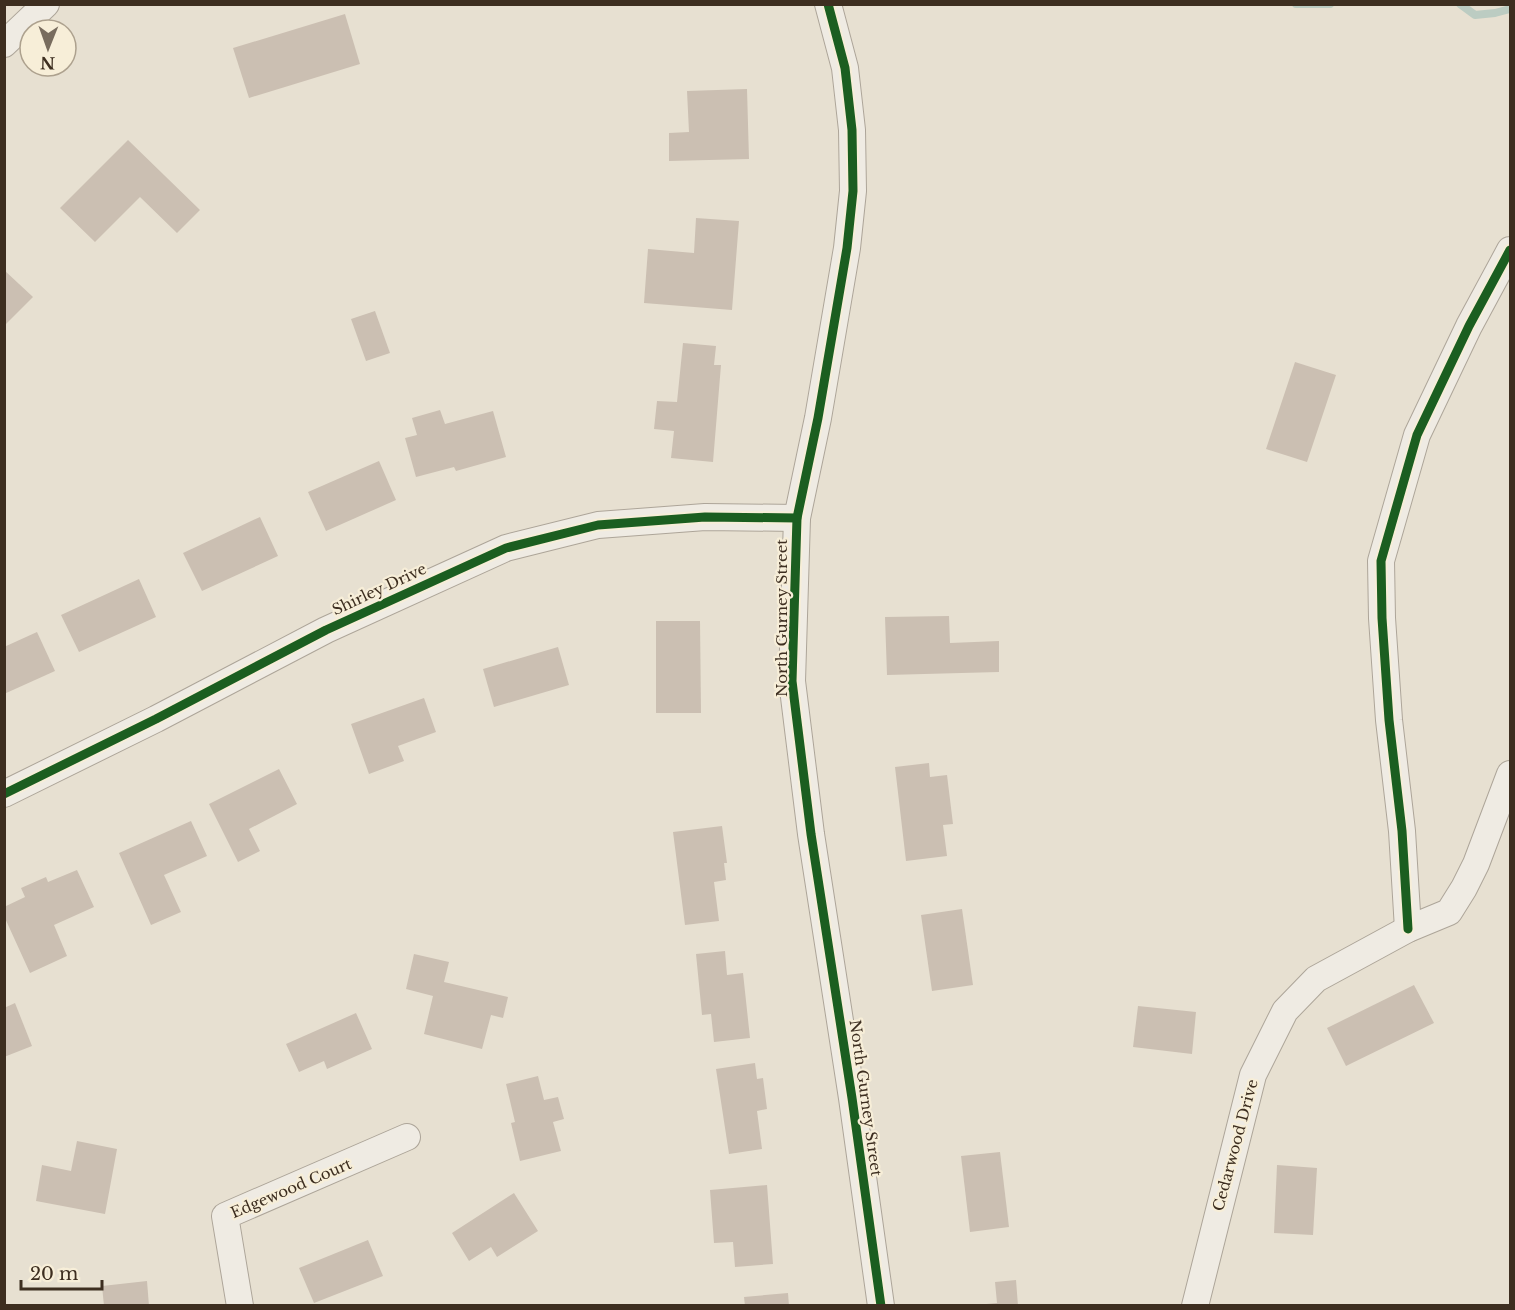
<svg xmlns="http://www.w3.org/2000/svg" width="1515" height="1310" font-family="'Libre Baskerville',serif">
  <rect width="100%" height="100%" fill="#e7e0d1"/>
  <g fill="none" stroke-linecap="round" stroke-linejoin="round">
    <g stroke="#bcccc2" stroke-width="8">
      <polyline points="1296,4 1330,4"/>
      <polyline points="1460,4 1475,15 1495,13 1510,9"/>
    </g>
  </g>
  <g fill="#cbbfb2">
    <polygon points="345,14 360,64 249,98 233,48"/>
    <polygon points="747,89 749,159 669,161 669,133 689,132 687,91"/>
    <polygon points="128,140 200,210 177,233 140,197 95,242 60,208"/>
    <polygon points="696,218 739,221 732,310 644,303 648,249 694,253"/>
    <polygon points="4,270 33,297 4,326"/>
    <polygon points="375,311 390,353 366,361 351,319"/>
    <polygon points="683,343 716,346 714,365 721,365 713,462 671,458 674,431 654,429 657,401 677,402"/>
    <polygon points="1295,362 1336,375 1307,462 1266,449"/>
    <polygon points="440,410 445,424 493,411 506,457 456,471 454,467 416,477 405,438 417,435 412,418"/>
    <polygon points="379,461 396,500 326,531 308,492"/>
    <polygon points="260,517 278,556 202,591 183,553"/>
    <polygon points="139,579 156,617 79,652 61,615"/>
    <polygon points="949,616 950,643 999,641 999,672 887,675 885,617"/>
    <polygon points="656,621 700,621 701,713 656,713"/>
    <polygon points="37,632 55,671 4,694 4,647"/>
    <polygon points="558,647 569,685 494,707 483,669"/>
    <polygon points="424,698 436,732 398,746 404,761 369,774 351,724"/>
    <polygon points="929,763 930,777 947,775 953,824 943,825 947,856 906,861 895,767"/>
    <polygon points="279,769 297,804 249,829 260,851 238,862 209,804"/>
    <polygon points="191,821 207,856 164,875 181,912 151,925 119,853"/>
    <polygon points="722,826 727,863 724,863 726,880 714,882 719,921 685,925 673,832"/>
    <polygon points="77,870 94,907 54,925 67,956 30,973 4,916 4,907 25,897 21,888 46,877 48,882"/>
    <polygon points="962,909 973,985 932,991 921,915"/>
    <polygon points="725,951 727,975 743,973 750,1038 714,1042 711,1014 702,1015 696,954"/>
    <polygon points="414,954 449,962 444,982 508,997 503,1018 491,1015 482,1049 424,1034 433,996 406,989"/>
    <polygon points="1414,985 1434,1023 1346,1066 1327,1028"/>
    <polygon points="15,1003 32,1046 4,1057 4,1008"/>
    <polygon points="1138,1006 1196,1012 1192,1054 1133,1047"/>
    <polygon points="356,1013 372,1049 327,1069 324,1061 299,1072 286,1044"/>
    <polygon points="755,1063 757,1079 763,1078 767,1109 757,1111 762,1149 729,1154 716,1069"/>
    <polygon points="538,1076 544,1100 558,1097 564,1119 553,1122 561,1151 520,1161 511,1123 515,1122 506,1084"/>
    <polygon points="77,1141 117,1149 105,1214 36,1201 42,1165 71,1171"/>
    <polygon points="1000,1152 1009,1227 970,1232 961,1156"/>
    <polygon points="1277,1165 1317,1168 1313,1235 1274,1233"/>
    <polygon points="767,1185 773,1264 735,1267 733,1242 714,1243 710,1190"/>
    <polygon points="514,1193 538,1231 497,1257 491,1247 469,1261 452,1233"/>
    <polygon points="368,1240 383,1276 314,1303 299,1268"/>
    <polygon points="1016,1280 1018,1306 986,1306 986,1304 997,1303 995,1282"/>
    <polygon points="147,1281 149,1306 104,1306 102,1286"/>
    <polygon points="788,1293 789,1306 745,1306 744,1297"/>
  </g>
  <g fill="none" stroke-linecap="round" stroke-linejoin="round">
    <g stroke="#ada599" stroke-width="28">
      <g id="minor">
        <polyline points="828,4 845,68 852,130 853,191 847,248 818,418 797,518 792,681 811,834 852,1098 881,1306"/>
        <polyline points="4,44 46,4"/>
        <polyline points="4,794 156,719 326,630 506,548 598,525 705,517 797,518"/>
        <polyline points="1408,929 1402,831 1389,720 1382,618 1381,561 1417,435 1469,326 1510,250"/>
        <polyline points="240,1306 225,1216 407,1137"/>
        <polyline points="1195,1306 1253,1075 1285,1011 1316,979 1408,929 1449,912 1464,888 1476,864 1510,774"/>
      </g>
    </g>
    <use href="#minor" stroke="#efebe3" stroke-width="26"/>
    <g stroke="#f7eed8" stroke-width="13">
      <g id="cycleway">
        <polyline points="828,4 845,68 852,130 853,191 847,248 818,418 797,518 792,681 811,834 852,1098 881,1306"/>
        <polyline points="4,794 156,719 326,630 506,548 598,525 705,517 797,518"/>
        <polyline points="1408,929 1402,831 1389,720 1382,618 1381,561 1417,435 1469,326 1510,250"/>
      </g>
    </g>
    <use href="#cycleway" stroke="#1b5e20" stroke-width="9"/>
  </g>
  <g text-anchor="middle" dominant-baseline="central" stroke-width="4.5" stroke-linejoin="round" paint-order="stroke">
    <g font-size="15" fill="#3d2e20" stroke="#f7eed8">
      <text transform="translate(379 589) rotate(-25)">Shirley Drive</text>
      <text transform="translate(781 618) rotate(-90)">North Gurney Street</text>
      <text transform="translate(866 1098) rotate(82)">North Gurney Street</text>
      <text transform="translate(1235 1145) rotate(-75)">Cedarwood Drive</text>
      <text transform="translate(291 1188) rotate(-23)">Edgewood Court</text>
    </g>
  </g>
  <rect width="1515" height="1310" fill="none" stroke="#3d2e20" stroke-width="12"/>
  <g transform="translate(48 48) rotate(181)"><circle r="28" fill="#f7eed8" stroke="#ada18e" stroke-width="1.5"/>
  <path d="M0-4.5L10 22L0 15L-10 22Z" fill="#786c5e"/>
  <text y="-9" font-size="16" font-weight="bold" text-anchor="middle" fill="#3d2e20">N</text>
  </g>
  <path d="M21 1280v9h81v-9" fill="none" stroke="#3d2e20" stroke-width="3"/>
  <text x="30" y="1280" font-size="18" fill="#3d2e20" stroke="#f7eed8" stroke-width="4.5" paint-order="stroke">20 m</text>
</svg>
